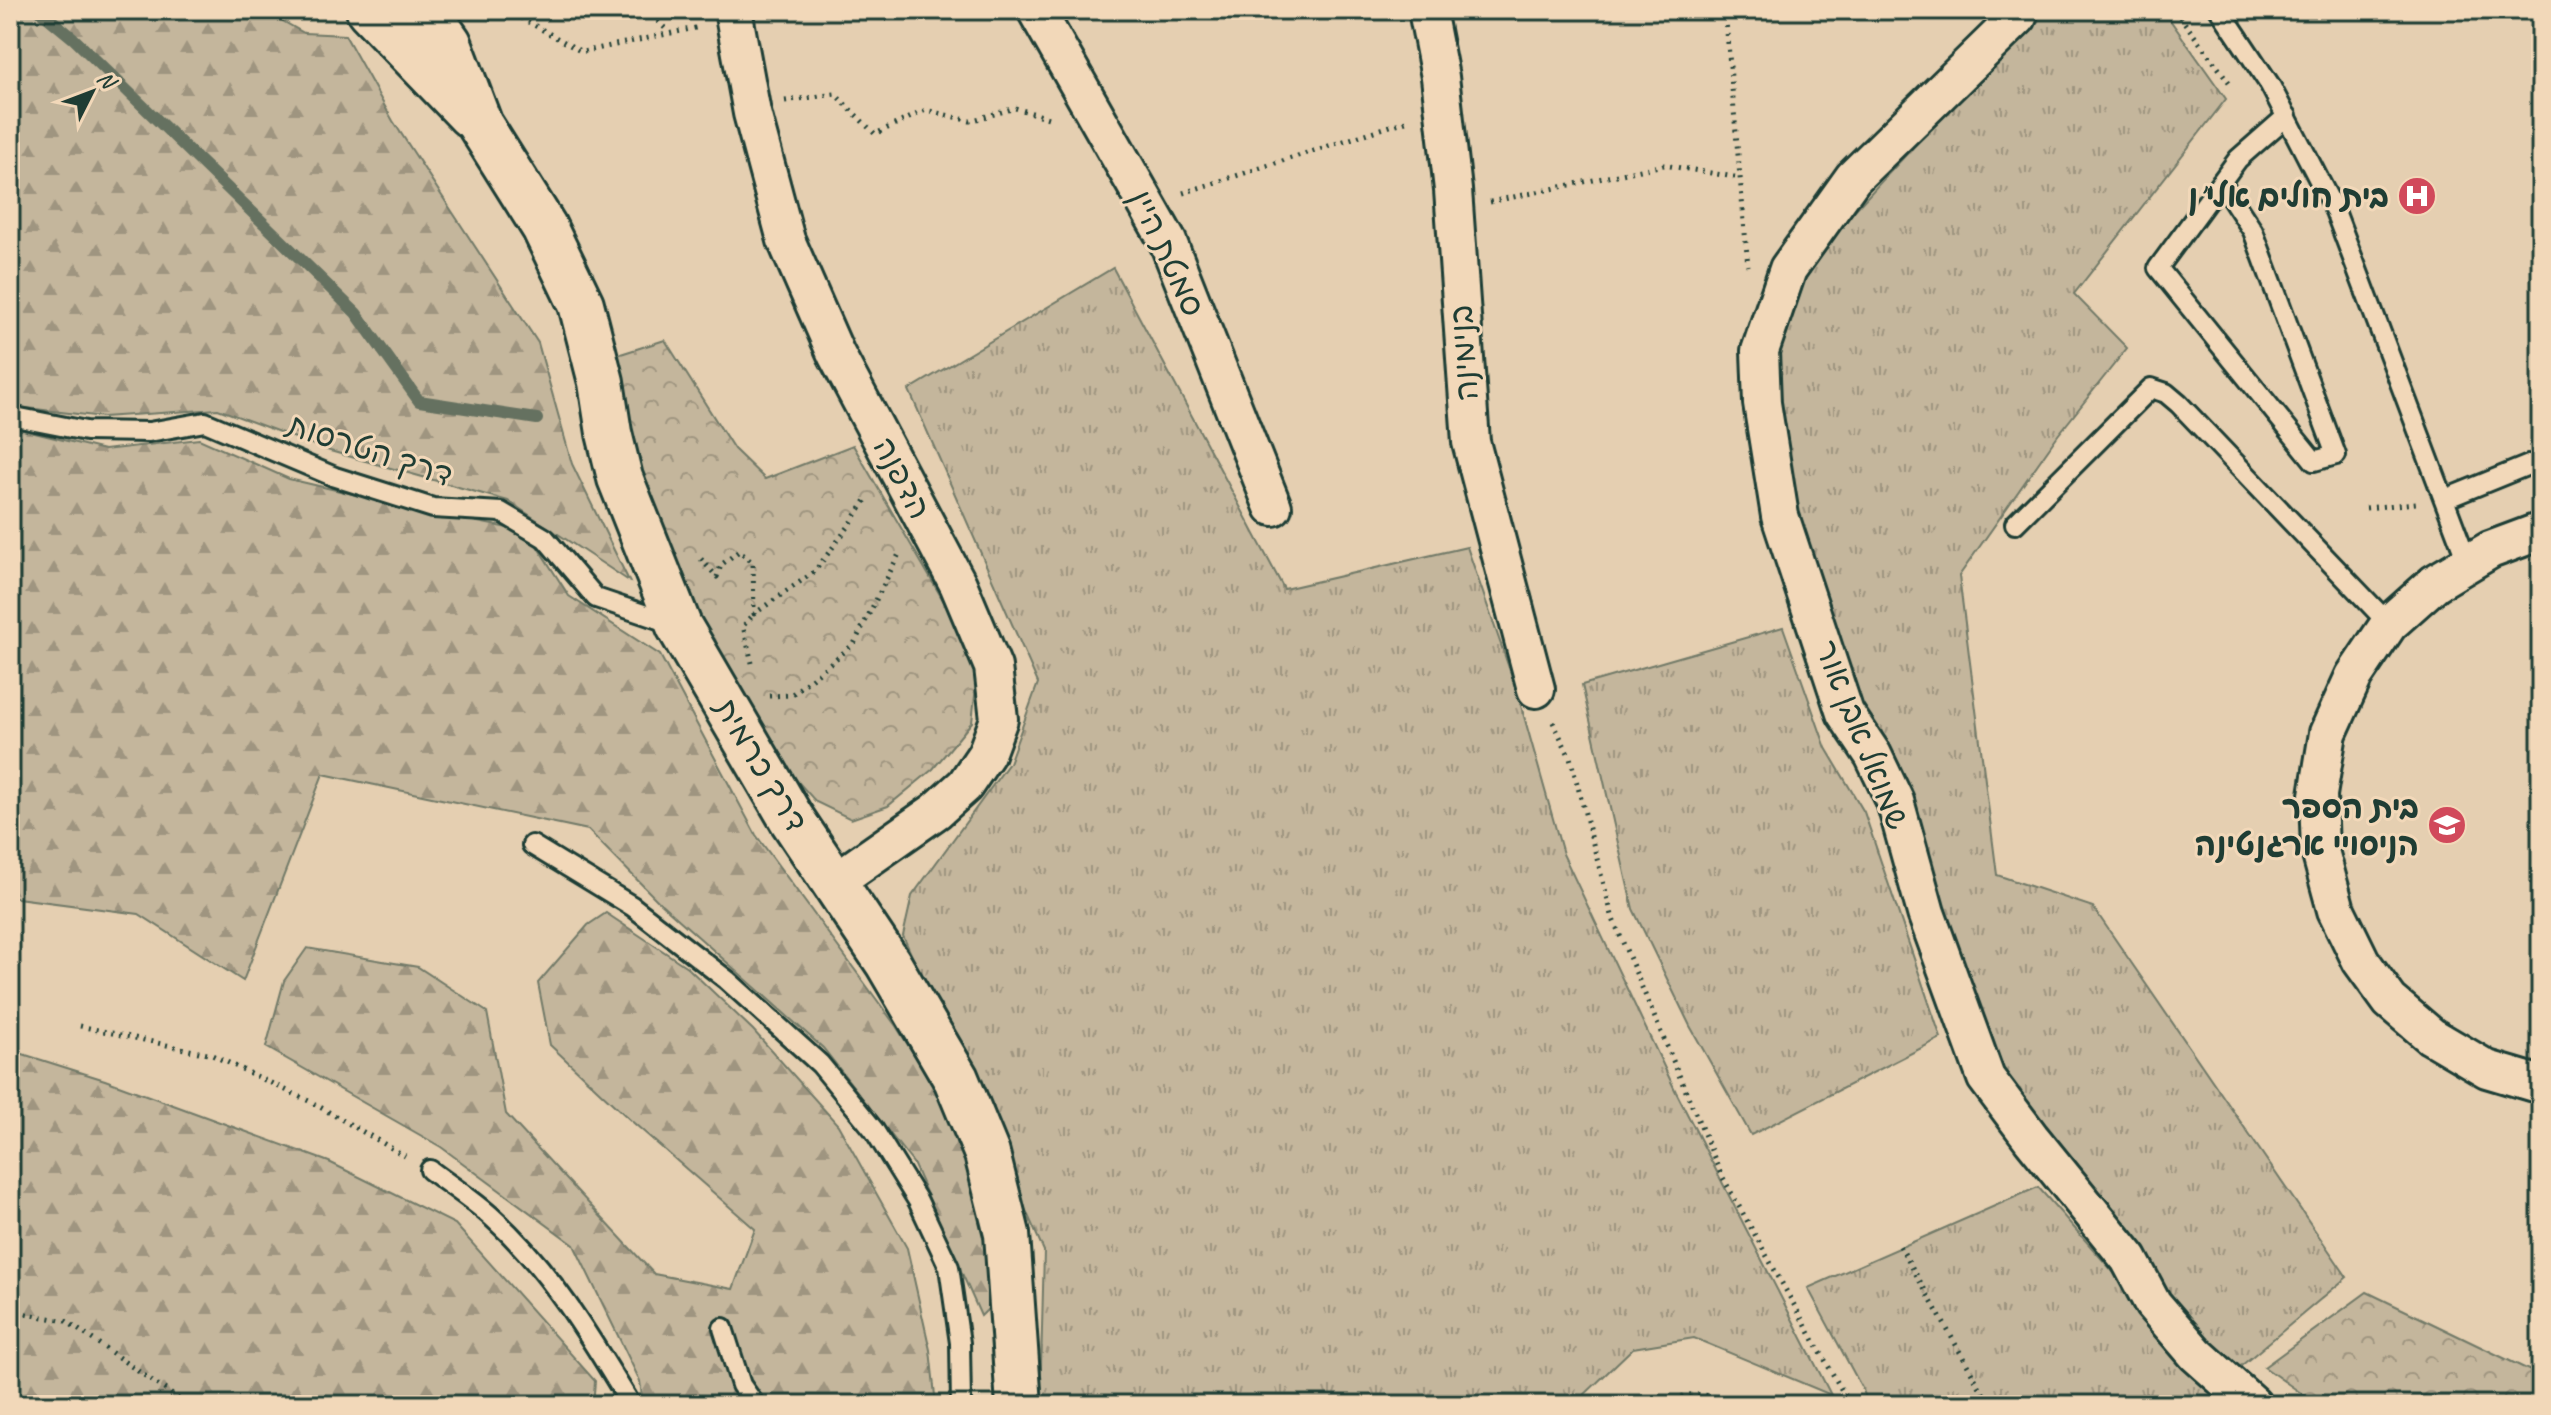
<svg xmlns="http://www.w3.org/2000/svg" width="2551" height="1415" font-family="Caveat,'Playpen Sans Hebrew',sans-serif">
  <defs>
    <pattern id="grass-tufts" width="24" height="20" patternUnits="userSpaceOnUse" patternTransform="scale(2)"><rect width="24" height="20" fill="#c4b69c"/><path d="M3 7l-1-3M5 7V3M7 7l1-3M15 17l-1-3M17 17v-4M19 17l1-3" fill="none" stroke="#9f9580"/></pattern>
    <pattern id="forest-firs" width="22" height="20" patternUnits="userSpaceOnUse" patternTransform="scale(2)"><rect width="22" height="20" fill="#c4b69c"/><path d="M5 1l3.5 6h-7zM16 11l3.5 6h-7z" fill="#9f9580"/></pattern>
    <pattern id="park-crowns" width="20" height="18" patternUnits="userSpaceOnUse" patternTransform="scale(2)"><rect width="20" height="18" fill="#c4b69c"/><path d="M2 6a3 3 0 1 1 6 0M12 15a3 3 0 1 1 6 0" fill="none" stroke="#9f9580"/></pattern>
  </defs>
  <rect width="100%" height="100%" fill="#e5cfb1"/>
  <filter id="ink" filterUnits="userSpaceOnUse"><feTurbulence type="fractalNoise" baseFrequency=".0125" numOctaves="2"/><feDisplacementMap in="SourceGraphic" scale="16" xChannelSelector="R" yChannelSelector="G"/><feConvolveMatrix kernelMatrix="1 2 1 2 8 2 1 2 1" color-interpolation-filters="sRGB"/></filter>
  <g filter="url(#ink)">
    <g fill="url(#grass-tufts)" stroke="#727a68" stroke-width="2">
      <polygon points="2040,10 2163,10 2226,99 2074,294 2127,348 2058,435 1959,576 1997,875 2093,907 2347,1277 2235,1371 2207,1349 2017,1109 1818,601 1782,448 1776,345 1795,293 1817,251"/>
      <polygon points="1113,268 1284,589 1467,547 1516,688 1563,854 1676,1092 1831,1395 1694,1338 1633,1348 1581,1398 1579,1405 1040,1405 1044,1251 903,936 912,896 1009,763 1038,683 909,390"/>
      <polygon points="1783,627 1826,748 1864,812 1941,1038 1751,1135 1690,1026 1633,909 1582,685"/>
      <polygon points="2038,1187 2231,1405 1868,1405 1863,1390 1808,1288"/>
    </g>
    <g fill="url(#forest-firs)" stroke="#727a68" stroke-width="2">
      <polygon points="10,10 263,10 304,33 345,35 393,121 538,343 572,464 629,581 508,501 330,451 218,409 103,417 10,406"/>
      <polygon points="10,427 104,450 199,439 289,479 438,514 528,532 569,596 660,655 756,835 896,1026 992,1178 998,1299 981,1316 913,1163 823,1048 658,901 588,830 323,774 243,981 139,914 10,897"/>
      <polygon points="606,913 687,967 753,1030 838,1125 907,1248 930,1350 936,1405 643,1405 640,1381 574,1245 441,1147 266,1047 284,981 307,948 418,967 487,1012 506,1114 654,1274 733,1289 755,1229 628,1118 550,1045 538,983 588,925"/>
      <polygon points="10,1050 105,1080 329,1162 455,1224 595,1381 593,1405 10,1405"/>
    </g>
    <g fill="url(#park-crowns)" stroke="#727a68" stroke-width="2">
      <polygon points="665,340 734,449 765,479 853,445 950,612 977,678 972,722 933,769 888,806 851,819 816,802 749,727 667,592 608,358"/>
      <polygon points="2367,1292 2541,1376 2541,1405 2318,1405 2264,1367"/>
    </g>
    <g fill="none" stroke-linecap="round" stroke-linejoin="round">
      <polyline stroke="#657160" stroke-width="12" points="39,10 73,38 356,313 419,401 537,419"/>
      <g stroke="#1f3d34" stroke-width="24">
        <g id="service">
          <polyline points="2220,10 2270,85 2335,211 2468,563"/>
          <polyline points="2221,182 2253,231 2336,455 2314,461 2158,268 2238,159 2287,116"/>
          <polyline points="10,416 86,431 149,432 205,422 335,477 433,508 501,512 545,538 596,598 673,624"/>
          <polyline points="2445,499 2541,460"/>
          <polyline points="2015,524 2151,388 2166,393 2179,404 2389,624"/>
          <polyline points="532,845 632,906 727,980 820,1064 874,1130 918,1201 949,1267 960,1343 961,1405"/>
          <path d="M430,1170C451,1186 475,1201 494,1219C549,1269 589,1335 627,1398L628,1405"/>
          <polyline points="723,1328 741,1385 755,1405"/>
        </g>
      </g>
      <g stroke="#1f3d34" stroke-width="42">
        <g id="minor">
          <polyline points="733,10 752,113 786,240 836,354 958,584 993,667 999,719 986,754 965,785 936,811 833,883"/>
          <polyline points="1036,10 1168,242 1273,507"/>
          <polyline points="1427,10 1440,77 1453,190 1471,442 1536,689"/>
          <polyline points="2020,10 2018,17 1853,178 1788,269 1760,351 1762,403 1780,516 1845,713 1873,755 1895,801 1926,913 1986,1078 2031,1138 2129,1259 2153,1304 2196,1354 2253,1405"/>
          <polyline points="2541,531 2490,550 2435,583 2389,624 2354,676 2328,733 2318,795 2320,851 2336,910 2361,961 2390,1001 2431,1036 2487,1069 2541,1085"/>
        </g>
      </g>
      <g stroke="#1f3d34" stroke-width="50">
        <g id="tertiary">
          <polyline points="369,10 470,115"/>
          <polyline points="426,10 449,43 480,125 544,227 581,304 601,382 609,433 620,478 679,626 791,818 888,963 956,1079 987,1154 1007,1234 1019,1405"/>
        </g>
      </g>
      <g stroke="#1f3d34" stroke-width="5" stroke-dasharray="2 6" stroke-linecap="butt">
        <polyline points="507,10 582,52 700,27"/>
        <polyline points="646,10 669,32"/>
        <polyline points="1725,10 1748,266"/>
        <polyline points="2175,10 2229,82"/>
        <polyline points="785,101 835,94 875,134 926,110 970,121 1015,108 1052,119"/>
        <polyline points="1183,193 1409,120"/>
        <polyline points="1490,202 1664,165 1740,178"/>
        <polyline points="2366,508 2416,503"/>
        <polyline points="701,559 717,577 721,565 739,551 753,563 754,614 814,572 849,526 868,497"/>
        <polyline points="752,663 743,626 754,614"/>
        <polyline points="769,696 791,695 854,644 900,552"/>
        <polyline points="1553,722 1570,757 1613,919 1721,1174 1850,1405"/>
        <polyline points="80,1026 212,1055 313,1103 405,1156"/>
        <polyline points="1900,1246 1990,1405"/>
        <polyline points="10,1311 66,1321 187,1405"/>
        <path d="M1668,1405C1686,1388 1713,1394 1733,1405"/>
      </g>
      <use href="#service" stroke="#f2d8b9" stroke-width="18"/>
      <use href="#minor" stroke="#f2d8b9" stroke-width="36"/>
      <use href="#tertiary" stroke="#f2d8b9" stroke-width="44"/>
    </g>
  </g>
  <defs>
    <g id="hospital-disc" transform="scale(2)"><circle r="9.5" fill="#d1495b" stroke="#f2d8b9"/><path d="M-5-5h3v3.5h4V-5h3V5h-3V1.5h-4V5h-3Z" fill="#fff"/></g>
    <g id="school-disc" transform="scale(2)"><circle r="9.5" fill="#d1495b" stroke="#f2d8b9"/><path d="M0-5L7-2L0 1L-7-2ZM-4 1L0 2.5L4 1V4Q0 6-4 4Z" fill="#fff"/></g>
  </defs>
  <g fill-rule="evenodd">
    <use href="#hospital-disc" x="2417" y="196"/>
    <use href="#school-disc" x="2447" y="825"/>
  </g>
  <g text-anchor="middle" dominant-baseline="central" stroke-width="6" stroke-linejoin="round" paint-order="stroke">
    <g font-size="32" font-weight="bold" fill="#1f3d34" stroke="#f2d8b9" text-anchor="end">
      <text x="2389" y="196">בית חולים אלי"ן</text>
      <text x="2419" y="807">בית הספר<tspan x="2419" dy="37">הניסויי ארגנטינה</tspan></text>
    </g>
    <g font-size="32" fill="#1f3d34" stroke="#f2d8b9">
      <text transform="translate(1167 253) rotate(65)">סמטת היין</text>
      <text transform="translate(1464 353) rotate(-94)">בנימינה</text>
      <text transform="translate(370 450) rotate(18)">דרך הטרסות</text>
      <text transform="translate(902 478) rotate(62)">הדפנה</text>
      <text transform="translate(1862 735) rotate(68)">שמואל אבן אור</text>
      <text transform="translate(761 765) rotate(59)">דרך כרמית</text>
    </g>
  </g>
  <rect width="2551" height="1415" fill="none" stroke="#f2d8b9" stroke-width="40"/>
  <rect x="20" y="20" width="2511" height="1375" fill="none" stroke="#1f3d34" stroke-width="3" filter="url(#ink)"/>
  <g transform="translate(92 92) rotate(48)" stroke="#f2d8b9" stroke-width="6" paint-order="stroke">
  <path d="M0-6L14 30L0 20L-14 30Z" fill="#1f3d34"/>
  <text y="-12" font-size="22" font-weight="bold" text-anchor="middle" fill="#1f3d34">N</text>
  </g>
</svg>
